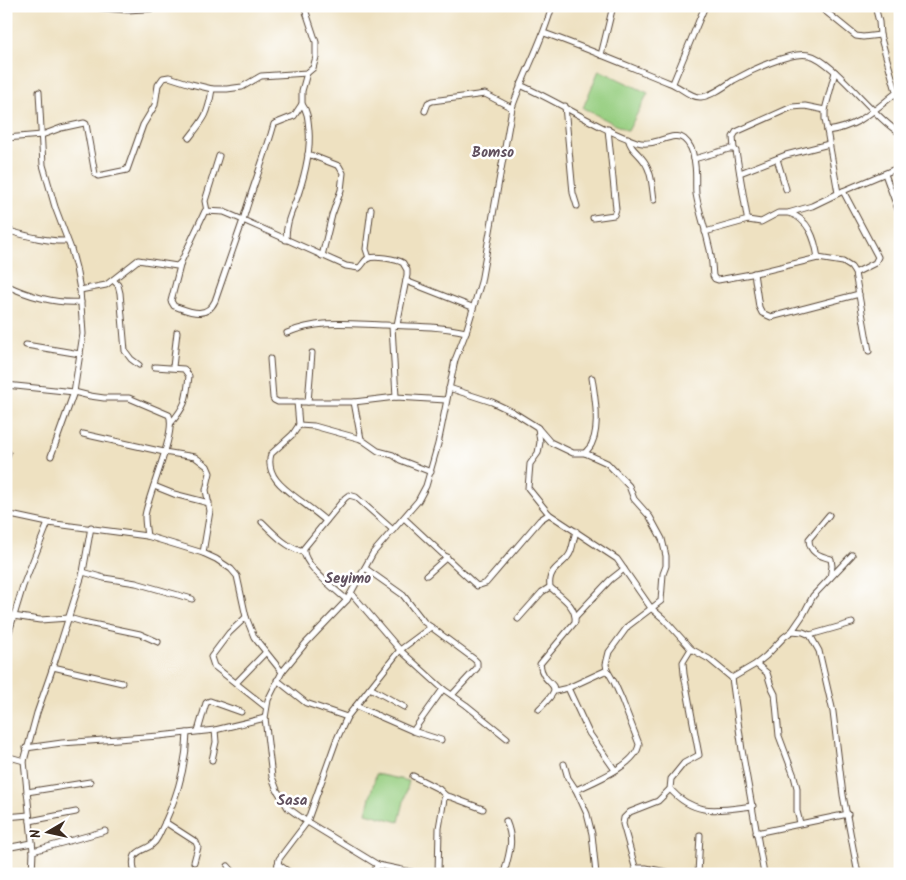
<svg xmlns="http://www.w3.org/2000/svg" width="906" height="880" font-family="Kalam,sans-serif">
  <rect width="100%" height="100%" fill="#fff"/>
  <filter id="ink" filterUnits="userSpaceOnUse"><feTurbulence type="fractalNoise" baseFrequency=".02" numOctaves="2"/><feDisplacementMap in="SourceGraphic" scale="10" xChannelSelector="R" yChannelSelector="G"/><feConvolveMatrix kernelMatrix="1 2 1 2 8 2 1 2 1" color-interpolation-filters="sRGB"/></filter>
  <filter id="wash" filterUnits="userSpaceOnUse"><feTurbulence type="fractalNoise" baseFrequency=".0096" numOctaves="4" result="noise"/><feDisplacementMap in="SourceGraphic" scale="20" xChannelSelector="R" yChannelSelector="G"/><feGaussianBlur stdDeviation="1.12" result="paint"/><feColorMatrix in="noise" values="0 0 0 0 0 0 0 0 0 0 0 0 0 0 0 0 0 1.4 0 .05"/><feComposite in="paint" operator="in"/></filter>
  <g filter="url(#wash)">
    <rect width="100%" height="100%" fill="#eee1c1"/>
    <g fill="#98cf82" stroke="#6a7c50">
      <polygon points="599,70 648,93 628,131 583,108"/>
      <polygon points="376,774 409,781 399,822 366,813"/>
    </g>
  </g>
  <g filter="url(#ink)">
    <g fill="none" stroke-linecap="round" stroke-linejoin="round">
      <g stroke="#564536" stroke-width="7">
        <g id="minor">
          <path d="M304,6L316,42V57L313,68L307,73L302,91V104L294,116L274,124C265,157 252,188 243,220L346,266L359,268C362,266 364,261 367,259C373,255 397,259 403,263L407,270V275L397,325"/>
          <polyline points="819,6 856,36 863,37 880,35"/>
          <polyline points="875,6 879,22 880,35 900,105"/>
          <path d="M544,33C586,48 628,66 670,83C679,86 691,98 701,97C712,96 725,86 734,80C750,71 790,51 809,55C832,59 874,118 900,133"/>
          <polyline points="601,55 613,6"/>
          <polyline points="835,72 825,110 825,119 838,193"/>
          <polyline points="673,83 705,6"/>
          <path d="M520,85C560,102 596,128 637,142C654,148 673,130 684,139C690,144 693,152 694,159C697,171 695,182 696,194C699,211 705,228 709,246C712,256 712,266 713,276L715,279L718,280L751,274L818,258L843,262L851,267L855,273L869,351"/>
          <polyline points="39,92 43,165 55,207 71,249 76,268 80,290 83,334 74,392 51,456"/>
          <polyline points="565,106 573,193 577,206"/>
          <polyline points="425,111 428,103 432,101 485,94 512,108"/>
          <path d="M827,131C858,127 872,112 896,93"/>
          <polyline points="6,138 42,135 61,128 84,123 86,124 95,174 98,176 127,170 143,125 155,105 158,85 163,78 169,77 191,84 212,89 227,89 242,87 261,76 307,73"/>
          <path d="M189,138C205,118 208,115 212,89"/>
          <path d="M628,138C631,150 637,151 644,161C652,172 652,187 654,200"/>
          <polyline points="734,149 733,137 736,132 792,107 805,106 825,110"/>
          <polyline points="308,154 339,166 343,173 341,190 332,215 322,256"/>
          <polyline points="694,159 729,149 734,149 736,151 747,217 748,220 761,222 778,213 788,213 812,206 843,191 900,167"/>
          <polyline points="777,159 786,189"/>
          <polyline points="740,173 786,155 829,144"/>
          <polyline points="885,174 900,215"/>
          <polyline points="843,191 878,257 875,263 855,273"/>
          <polyline points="207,211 205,201 219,156"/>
          <path d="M789,213C809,219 815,239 818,258"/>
          <polyline points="593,218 614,215 616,209 608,129"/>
          <path d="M6,226L9,231C27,236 49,242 67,241"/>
          <polyline points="705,232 748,220"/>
          <path d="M286,240C286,221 292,212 298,195C305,174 311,152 309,130C308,120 308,112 302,104"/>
          <polyline points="369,258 366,249 371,209"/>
          <polyline points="754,273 759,307 762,313 771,317 859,294"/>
          <polyline points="113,280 118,285 120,293 125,351 131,359 139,365"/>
          <polyline points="406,281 472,307"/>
          <path d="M6,285C28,296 56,304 81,302"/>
          <path d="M80,290L106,285L138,260L177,266L181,262L205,211L224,212L243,220L215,301C206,320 189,311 174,306L171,301L181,262"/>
          <polyline points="392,326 396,397"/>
          <path d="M287,333C320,319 350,324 385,325C412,326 439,326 466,332"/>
          <polyline points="26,345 80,354"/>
          <polyline points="270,359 273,398 274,400 278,402 354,402 396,397 446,400"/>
          <path d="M155,367L184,369L189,376C186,400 187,404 171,423"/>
          <polyline points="173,367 177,332"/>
          <path d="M6,385L74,392L90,396L104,398H129L169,415C177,432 148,494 145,516C145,523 146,529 147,536"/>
          <path d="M449,388L492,402L513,412L537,427L550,442L573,453H585L607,463L629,486L634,499L650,517L662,539L666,556V566L663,574L661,601L628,626L609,652L606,664L607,670L614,682L622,700L639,744C637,765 593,782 576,790"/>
          <path d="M297,402L299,425L293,434L271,454C265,475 283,488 298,499C307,506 317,513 326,521"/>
          <polyline points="308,402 312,353"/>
          <polyline points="354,402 361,439"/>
          <polyline points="299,425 314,426 361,439 378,451 393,455 400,460 431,472"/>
          <polyline points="538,428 540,442 538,453 530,464 528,488 549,514 617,559 651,608 665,620 691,649 709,659 732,678 756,664 766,656 784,637 792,631 803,632 810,635 852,623"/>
          <polyline points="83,434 164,452 195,457 207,466 210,473 206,490 210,511 203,553"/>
          <polyline points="6,450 8,453 6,461"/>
          <path d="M585,453C587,450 591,447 592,443C600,427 595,396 592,378"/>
          <polyline points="154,486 174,494 209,503"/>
          <polyline points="6,514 48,523 147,536 203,553 216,559 231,569 237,576 246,617 254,637 282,672"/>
          <path d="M829,515L809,539C809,553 820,556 831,559L832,566L830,578"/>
          <polyline points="404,518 477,586 486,583 540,520 549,514"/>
          <path d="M262,522C274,534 286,547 303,552"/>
          <polyline points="91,527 83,572 104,578 136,583 192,599"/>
          <polyline points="427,575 447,557"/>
          <polyline points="352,594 400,650 443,689 466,705 507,738"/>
          <path d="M347,600C336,590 301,564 304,548L345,498L349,495L356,497L393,530"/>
          <polyline points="13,616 40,620 69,618 83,622 140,634 158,642"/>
          <polyline points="576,616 610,580 624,569"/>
          <polyline points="246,617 229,633 211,657 214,666 266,707"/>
          <polyline points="518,619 542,592 550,587"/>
          <polyline points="431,627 474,659 477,662 477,668 452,695"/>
          <polyline points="792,631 803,615 813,596 852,555"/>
          <polyline points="810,635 819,651 833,712 843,795 858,874"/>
          <polyline points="6,642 23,586 48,523"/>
          <polyline points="756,664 767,673 771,686 775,694 779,736 794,776 797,788 797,811 800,823"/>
          <polyline points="53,667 122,683"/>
          <polyline points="732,678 742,750 764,874"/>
          <polyline points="277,680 306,703 347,717"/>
          <polyline points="236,683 265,653"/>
          <polyline points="370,688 404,707"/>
          <polyline points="568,688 589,733 615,770"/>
          <polyline points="555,691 568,688 607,670"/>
          <polyline points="356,706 413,731 443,689"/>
          <path d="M539,709C570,679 544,691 540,664L575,622C577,606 561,597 550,587C547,566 566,566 571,551C573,545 574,538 576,531"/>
          <polyline points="198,731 206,703 210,701 241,712"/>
          <polyline points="413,731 441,740"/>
          <polyline points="26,748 62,743 159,736 215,730 265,718"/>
          <polyline points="6,756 24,761"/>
          <polyline points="212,760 216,742 215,730"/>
          <polyline points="564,764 568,778 576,790 587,814 592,834 596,874"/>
          <polyline points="413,776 439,789 446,796"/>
          <path d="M670,789C695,817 719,810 753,806"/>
          <polyline points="27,792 90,782"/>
          <polyline points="6,817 29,815"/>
          <polyline points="30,821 76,812"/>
          <polyline points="165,822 196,842 198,847 194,862"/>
          <polyline points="756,833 848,814"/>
          <polyline points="6,848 32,843"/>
          <polyline points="33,851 105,831"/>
          <polyline points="278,864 292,874"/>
          <polyline points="228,866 235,874"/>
          <polyline points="636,868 646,868 677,874"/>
          <polyline points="32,874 33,851 24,761 37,713 53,667 83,572"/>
          <path d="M135,874C127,843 149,856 158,837C175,803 186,771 187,733"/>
          <polyline points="276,874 279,859 307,822 336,741 347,717 400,650 431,627 424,622 403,595 365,568"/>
          <polyline points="372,874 378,865"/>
          <path d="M421,874L378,865L306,821L288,808L277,790L272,777L265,718L268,700L282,672L305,644L347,600L373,553L418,501L426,486L438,444L455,360L466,332L481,282L512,108C524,73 543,41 552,6"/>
          <polyline points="438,874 439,828 444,799 446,796 451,797 483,809"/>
          <path d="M504,874C509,852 515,842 506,821"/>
          <polyline points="637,874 623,824 624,818 630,812 658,801 670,789 671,779 684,763 699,755 684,674 683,662 691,649"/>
          <polyline points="698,874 700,835"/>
        </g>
      </g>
      <g stroke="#564536" stroke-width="9">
        <polyline id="highway" points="92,6 127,9 179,6"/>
      </g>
      <use href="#minor" stroke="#fff" stroke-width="5"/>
      <use href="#highway" stroke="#fff" stroke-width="7"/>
    </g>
  </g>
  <g text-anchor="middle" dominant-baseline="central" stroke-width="5" stroke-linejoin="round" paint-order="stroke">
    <g font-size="15" font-weight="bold" fill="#61515f" stroke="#fff">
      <text x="493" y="153">Bomso</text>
      <text x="348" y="579">Seyimo</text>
      <text x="292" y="801">Sasa</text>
    </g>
  </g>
  <rect width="906" height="880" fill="none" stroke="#fff" stroke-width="25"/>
  <g transform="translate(48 832) rotate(261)" stroke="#ffffff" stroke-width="4" paint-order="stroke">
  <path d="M0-4L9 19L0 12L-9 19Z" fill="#3b2a1e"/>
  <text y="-8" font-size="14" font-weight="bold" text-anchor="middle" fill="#3b2a1e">N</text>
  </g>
</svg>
